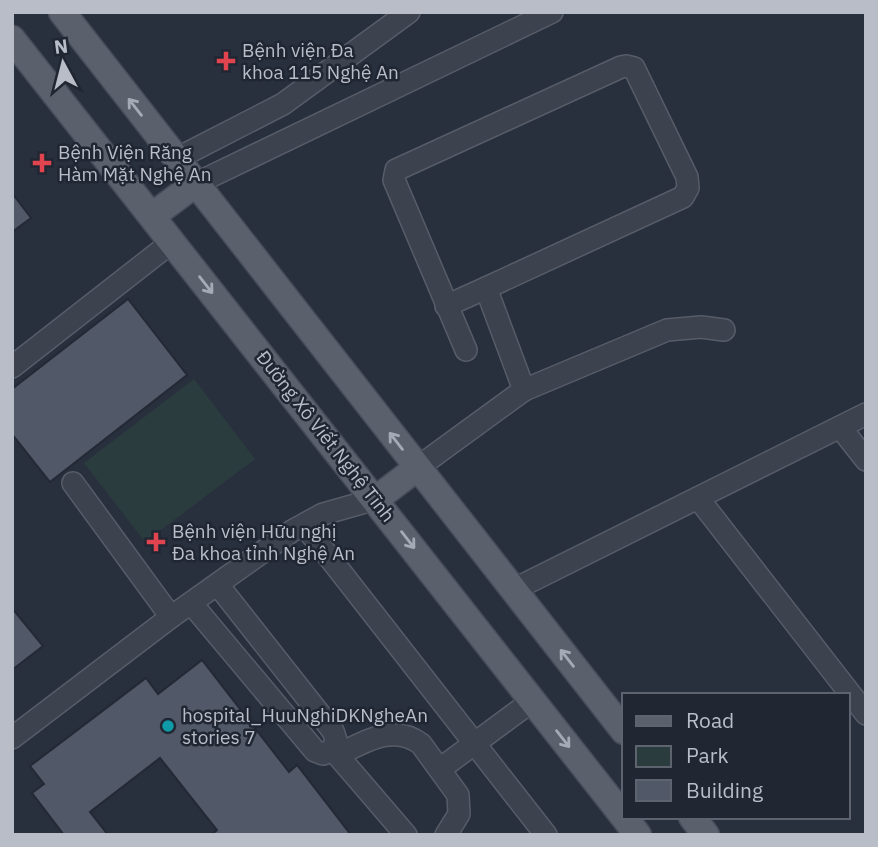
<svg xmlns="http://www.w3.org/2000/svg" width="878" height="847" font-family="'IBM Plex Sans',sans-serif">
  <rect width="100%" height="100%" fill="#282f3d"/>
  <polygon fill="#2b3c3f" points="194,379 255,459 145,542 84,463"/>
  <g fill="#515868" stroke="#232935" stroke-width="2">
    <polygon points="12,193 31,218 12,232"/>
    <polygon points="128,299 187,375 50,482 12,434 12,389"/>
    <polygon points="12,608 43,646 12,670"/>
    <polygon points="202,660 289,772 297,765 351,835 211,835 217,830 160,758 90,812 108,835 64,835 32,793 44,784 30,766 146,678 158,694"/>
  </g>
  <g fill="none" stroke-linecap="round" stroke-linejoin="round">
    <g stroke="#575d68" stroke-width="24">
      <g id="minor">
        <polyline points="176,159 283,104 409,12"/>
        <polyline points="195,184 552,12"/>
        <polyline points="446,306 486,288"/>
        <polyline points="466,350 394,180 396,170 621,67 626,66 634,68 687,177 688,188 683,197 486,288 524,390"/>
        <polyline points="12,367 172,242"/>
        <polyline points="840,427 866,460"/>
        <polyline points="417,468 524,390 667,330 701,327 724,330"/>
        <polyline points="73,483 171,617"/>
        <polyline points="698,498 866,714"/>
        <polyline points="304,525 546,835"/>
        <polyline points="218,585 333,731 336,740 333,750 406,835"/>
        <polyline points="513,590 866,414"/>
        <polyline points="191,603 315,751 323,754 333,750"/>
        <polyline points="12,738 171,617 292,531 323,514 376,499"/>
        <path d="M338,755C364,742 394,723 421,744L458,795L459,814L446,835"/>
        <polyline points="440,769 532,701"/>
      </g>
    </g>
    <g stroke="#454b57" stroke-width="29">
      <g id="major">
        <polyline points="62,12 624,731"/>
        <polyline points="12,39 638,835"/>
        <polyline points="152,216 195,184"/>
        <polyline points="376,499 417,468"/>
        <polyline points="692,817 706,835"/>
      </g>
    </g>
    <use href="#minor" stroke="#3c424e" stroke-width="21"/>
    <use href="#major" stroke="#5a616d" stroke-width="26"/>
  </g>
  <defs><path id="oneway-shaft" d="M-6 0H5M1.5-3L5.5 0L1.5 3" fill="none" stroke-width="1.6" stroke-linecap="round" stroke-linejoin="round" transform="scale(1.75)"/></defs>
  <g stroke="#a5abb6">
    <use href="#oneway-shaft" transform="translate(135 107) rotate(-128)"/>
    <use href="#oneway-shaft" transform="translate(206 285) rotate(52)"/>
    <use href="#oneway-shaft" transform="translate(396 441) rotate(-128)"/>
    <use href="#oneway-shaft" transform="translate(408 540) rotate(52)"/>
    <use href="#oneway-shaft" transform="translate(567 658) rotate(-128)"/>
    <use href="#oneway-shaft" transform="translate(563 739) rotate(52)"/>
  </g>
  <g fill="#e0444e" stroke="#202733" stroke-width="2.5">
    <path d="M222.5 50.5h7v7h7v7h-7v7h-7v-7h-7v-7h7z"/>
    <path d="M38.5 152.5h7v7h7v7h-7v7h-7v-7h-7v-7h7z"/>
    <path d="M152.5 531.5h7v7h7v7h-7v7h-7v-7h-7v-7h7z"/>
  </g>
  <circle fill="#0f9aa8" stroke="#202733" stroke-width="2.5" cx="168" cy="726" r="7"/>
  <g text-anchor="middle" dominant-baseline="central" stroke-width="5" stroke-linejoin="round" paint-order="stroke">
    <g font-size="19" fill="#b8bdc8" stroke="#202733" text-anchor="start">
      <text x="242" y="50">Bệnh viện Đa<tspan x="242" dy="22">khoa 115 Nghệ An</tspan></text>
      <text x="58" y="152">Bệnh Viện Răng<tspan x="58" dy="22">Hàm Mặt Nghệ An</tspan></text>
      <text x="172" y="531">Bệnh viện Hữu nghị<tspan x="172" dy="22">Đa khoa tỉnh Nghệ An</tspan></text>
      <text x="182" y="715">hospital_HuuNghiDKNgheAn<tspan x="182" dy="22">stories 7</tspan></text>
    </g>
    <g font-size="19" fill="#b8bdc8" stroke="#202733">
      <text transform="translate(326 436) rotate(52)">Đường Xô Viết Nghệ Tĩnh</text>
    </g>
  </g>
  <rect width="878" height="847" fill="none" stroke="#b8bdc8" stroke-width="28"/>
  <rect x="622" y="693" width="228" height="126" fill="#202733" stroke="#5d636f" stroke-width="2"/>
  <rect x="636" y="716" width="35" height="10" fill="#5a616d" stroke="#5d636f" stroke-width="2"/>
  <text x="686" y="728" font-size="21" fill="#b8bdc8">Road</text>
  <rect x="636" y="746" width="35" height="21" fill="#2b3c3f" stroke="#5d636f" stroke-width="2"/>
  <text x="686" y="763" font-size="21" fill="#b8bdc8">Park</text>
  <rect x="636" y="780" width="35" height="21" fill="#515868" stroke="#5d636f" stroke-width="2"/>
  <text x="686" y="798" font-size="21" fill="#b8bdc8">Building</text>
  <g transform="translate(63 63) rotate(353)" stroke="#202733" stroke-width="5" paint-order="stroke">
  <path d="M0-5L12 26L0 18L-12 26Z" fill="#b8bdc8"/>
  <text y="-10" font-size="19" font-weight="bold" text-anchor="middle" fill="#b8bdc8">N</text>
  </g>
</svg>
